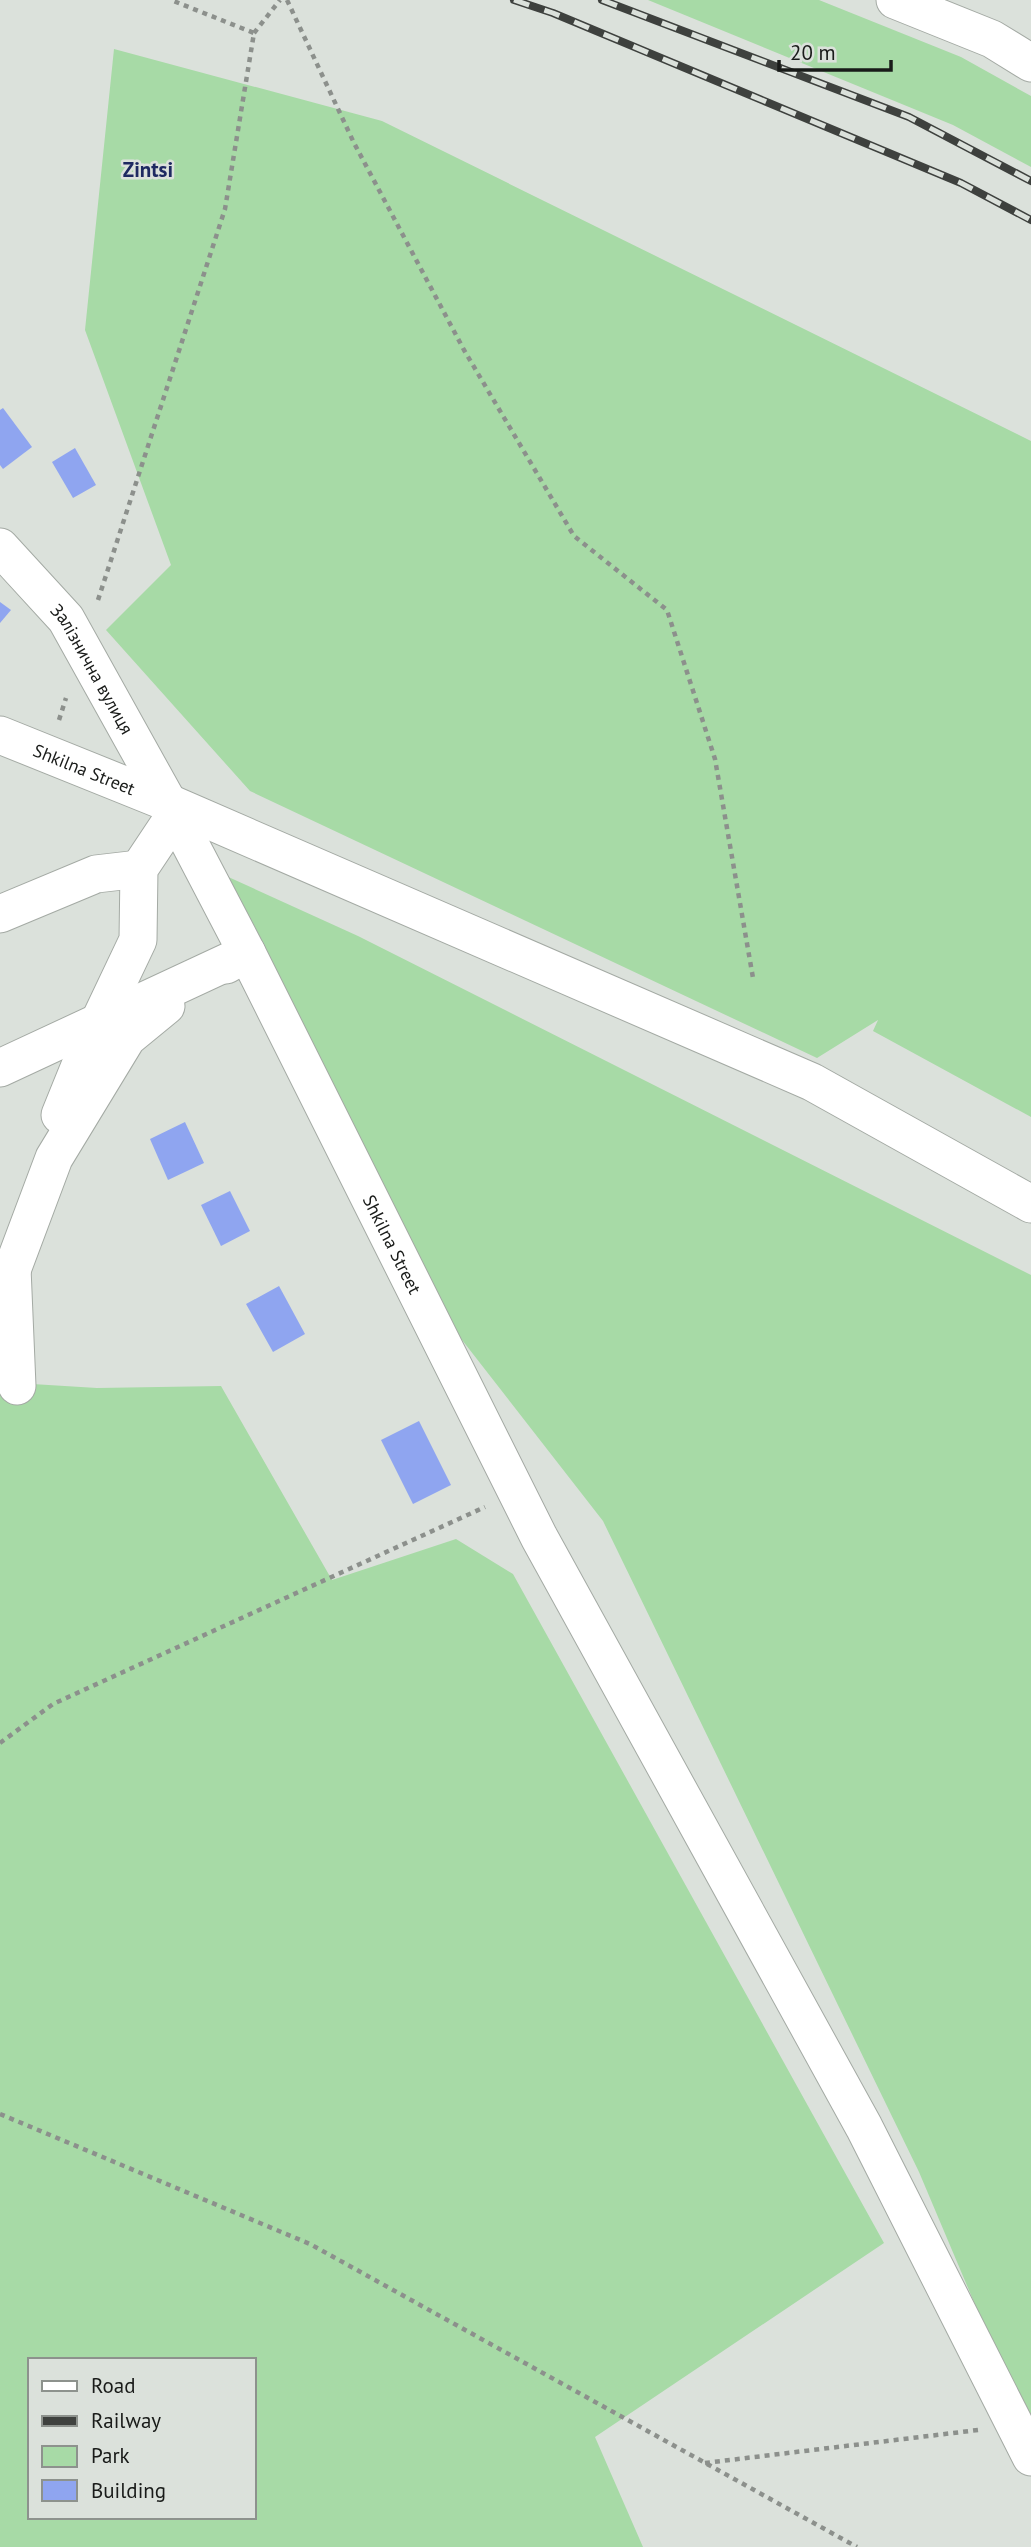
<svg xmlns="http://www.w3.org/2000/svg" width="1031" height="2547" font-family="'PT Sans',sans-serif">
  <rect width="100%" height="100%" fill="#dbe1db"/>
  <g fill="#a7daa6" fill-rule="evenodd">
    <polygon points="648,0 819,0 961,57 1031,96 1031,167 953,125"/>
    <polygon points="114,49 382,121 1031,441 1031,1117 873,1031 878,1020 817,1058 250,791 106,630 171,565 85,330"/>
    <polygon points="224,875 358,936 1031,1275 1031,2437 919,2172 603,1521 420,1286"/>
    <path d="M0,1382L97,1388L221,1386L332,1580L456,1539L513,1574L884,2243L595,2437L643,2547H0ZM30,2360H254V2517H30Z"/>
  </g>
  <g fill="#8fa5f0">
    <polygon points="3,408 32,447 3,469 0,465 0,410"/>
    <polygon points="75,448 96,485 73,498 52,462"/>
    <polygon points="0,602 11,610 0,623"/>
    <polygon points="185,1122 204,1163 168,1180 150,1139"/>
    <polygon points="230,1191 250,1231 221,1246 201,1205"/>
    <polygon points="279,1286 305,1334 273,1352 246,1304"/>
    <polygon points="419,1421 451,1485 413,1504 381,1440"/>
  </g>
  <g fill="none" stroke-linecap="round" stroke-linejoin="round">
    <g stroke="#a4aaa4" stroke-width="39">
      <g id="minor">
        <polyline points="895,0 992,39 1031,63"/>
        <path id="s1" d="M0,547L66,619L175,815L247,953L226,965"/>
        <path id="s2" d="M0,735L169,803L812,1082L1031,1204"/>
        <polyline points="0,914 96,874 139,869"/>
        <path id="s3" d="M0,1068L247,953L539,1537L864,2127L1031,2457"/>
        <polyline points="60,1115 90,1041 138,940 139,869 175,815"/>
        <polyline points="12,1268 17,1386"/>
        <polyline points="0,1296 9,1278 54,1158 127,1038 166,1006"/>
      </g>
    </g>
    <g stroke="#8c908c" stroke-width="4.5" stroke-dasharray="5 5" stroke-linecap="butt">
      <polyline points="287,0 354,143 464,350 574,536 667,610 715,759 753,978"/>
      <polyline points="254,33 280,0"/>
      <polyline points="98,600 225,209 254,33 171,0"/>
      <polyline points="59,720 66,698"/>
      <polyline points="0,1743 53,1704 485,1507"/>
      <polyline points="0,2114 310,2244 857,2547"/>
      <polyline points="705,2463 978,2430"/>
    </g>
    <use href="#minor" stroke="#fff" stroke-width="37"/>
    <g stroke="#3e413e" stroke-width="8">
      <g id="rail">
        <polyline points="514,0 553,13 961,183 1031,220"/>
        <polyline points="602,0 909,117 1031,181"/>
      </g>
    </g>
    <use href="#rail" stroke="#dbe1db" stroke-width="5" stroke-dasharray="16" stroke-linecap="butt"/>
  </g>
  <g text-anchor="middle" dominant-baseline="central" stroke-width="5" stroke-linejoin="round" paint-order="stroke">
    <g font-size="18" fill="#191b19" stroke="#dbe1db">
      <text stroke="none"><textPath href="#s1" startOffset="154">Залізнична вулиця</textPath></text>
      <text stroke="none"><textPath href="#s2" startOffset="91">Shkilna Street</textPath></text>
      <text stroke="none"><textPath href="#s3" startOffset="598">Shkilna Street</textPath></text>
    </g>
    <g font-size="21" font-weight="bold" fill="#1e2961" stroke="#dbe1db">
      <text x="148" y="169">Zintsi</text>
    </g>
  </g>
  <rect x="28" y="2358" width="228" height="161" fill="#dbe1db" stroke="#8d928d" stroke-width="2"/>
  <rect x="42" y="2381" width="35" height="10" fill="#ffffff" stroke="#8d928d" stroke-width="2"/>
  <text x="91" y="2393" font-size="21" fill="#191b19">Road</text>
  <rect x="42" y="2416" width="35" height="10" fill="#3e413e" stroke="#8d928d" stroke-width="2"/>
  <text x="91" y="2428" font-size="21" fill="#191b19">Railway</text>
  <rect x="42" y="2446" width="35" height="21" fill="#a7daa6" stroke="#8d928d" stroke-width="2"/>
  <text x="91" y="2463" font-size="21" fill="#191b19">Park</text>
  <rect x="42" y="2480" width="35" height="21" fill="#8fa5f0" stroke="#8d928d" stroke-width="2"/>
  <text x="91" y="2498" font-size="21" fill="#191b19">Building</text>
  <path d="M779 60v10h112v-10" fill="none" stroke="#191b19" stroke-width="3.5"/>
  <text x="790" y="60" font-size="21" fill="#191b19" stroke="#dbe1db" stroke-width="5" paint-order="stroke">20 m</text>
</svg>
